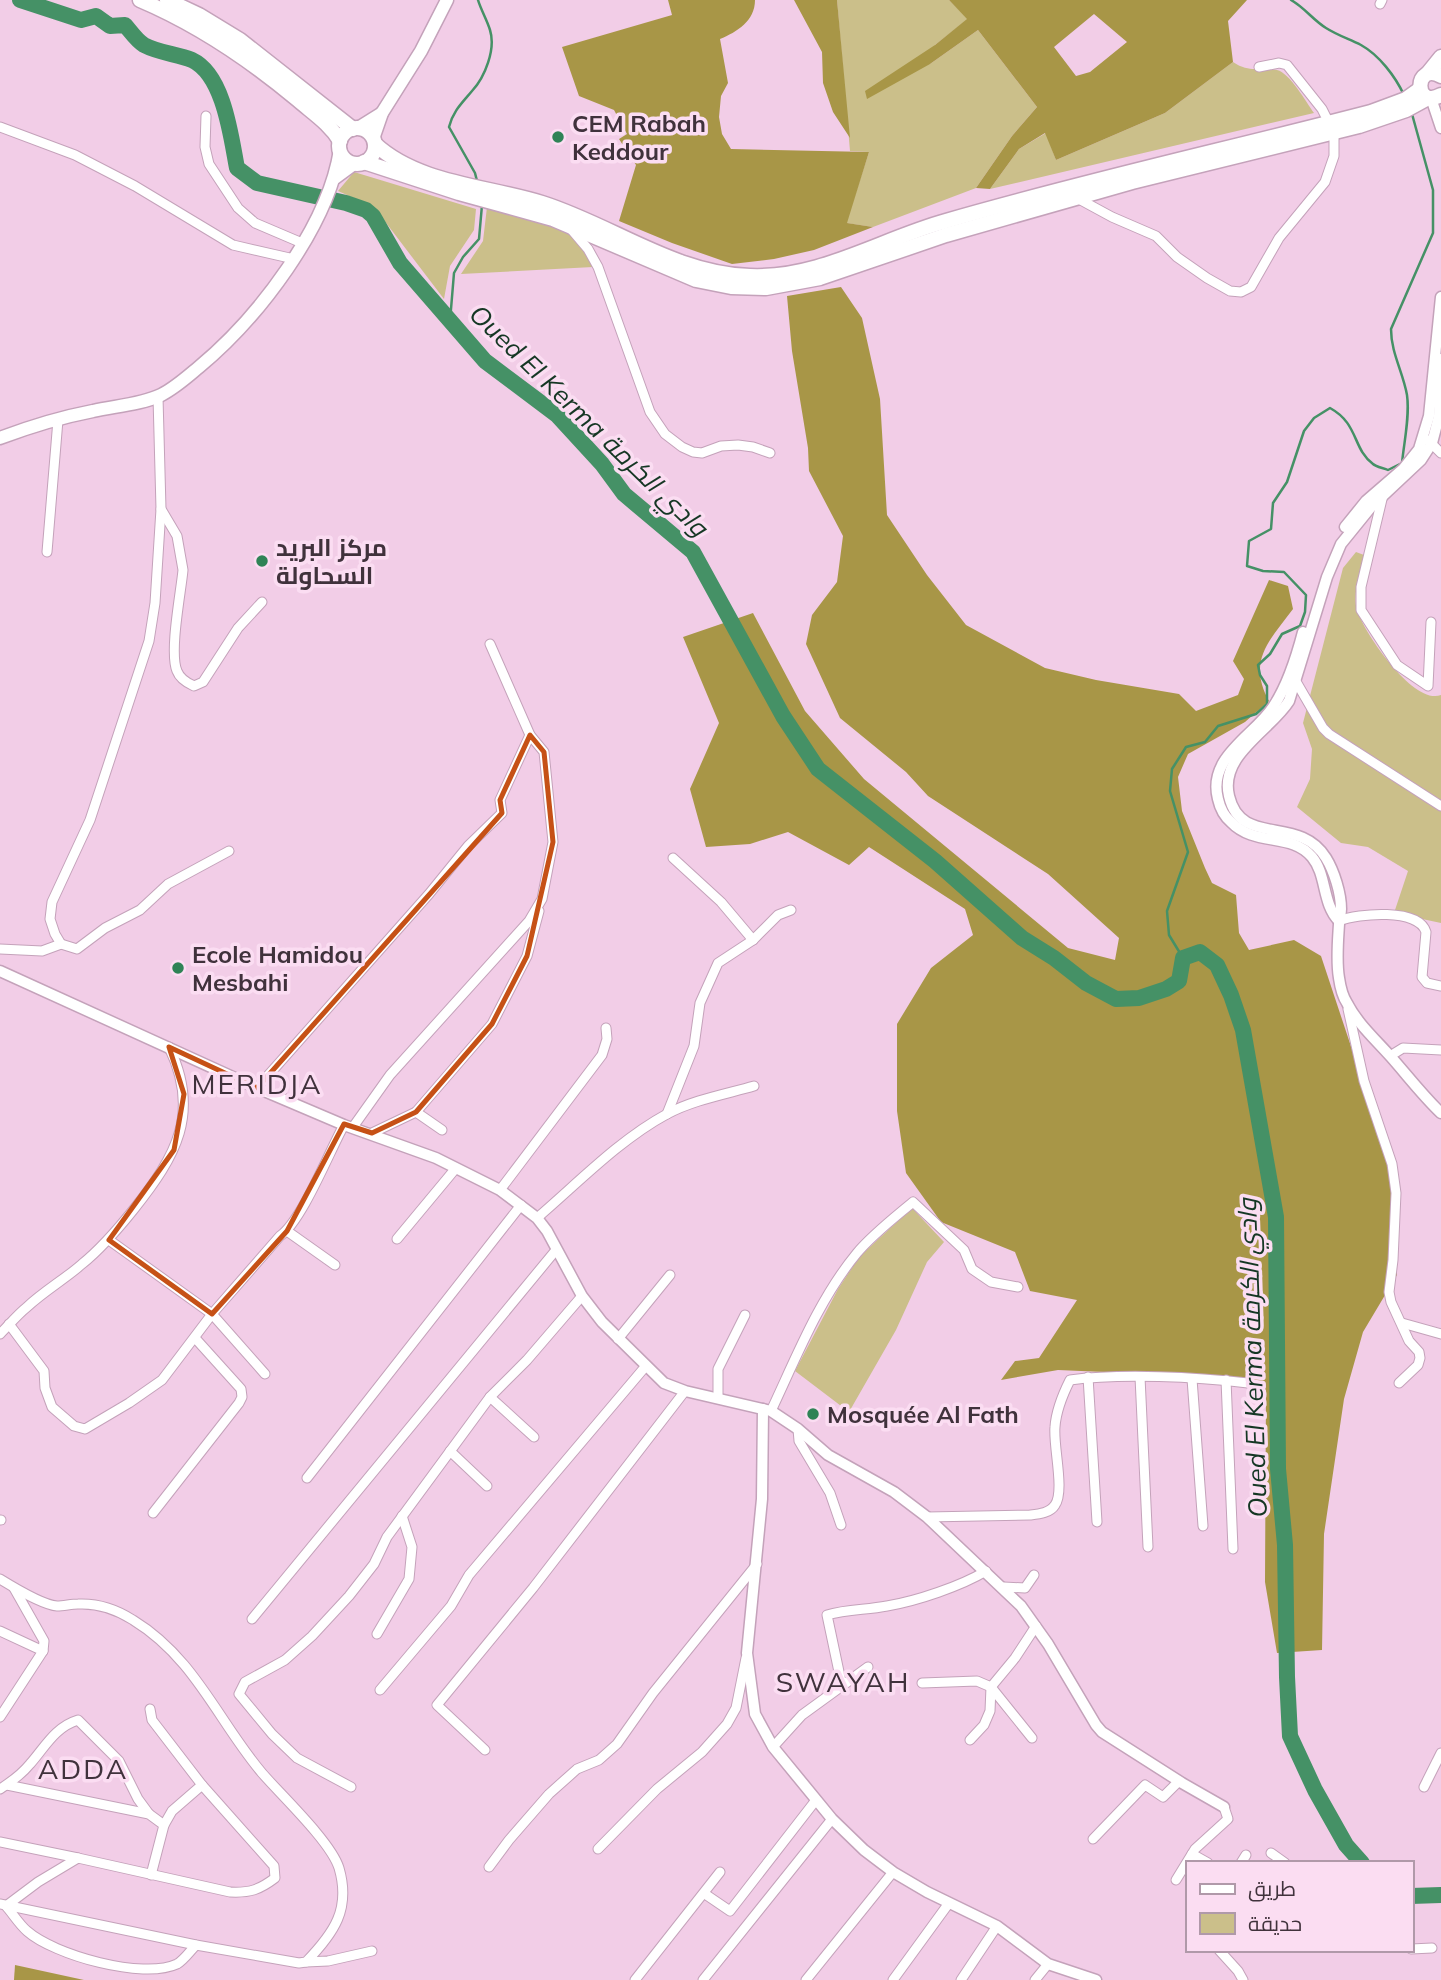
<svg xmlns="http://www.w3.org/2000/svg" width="1441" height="1980" font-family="Mulish,Cairo,sans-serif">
  <rect width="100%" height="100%" fill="#f2cde7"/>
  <g fill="#cbbf8a">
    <polygon points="837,0 949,0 968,19 935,45 930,64 978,30 1037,107 1012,136 976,188 873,227 846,223 869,152 850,151"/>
    <path d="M1233,62C1251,74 1259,66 1277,70C1290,73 1306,102 1314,113L990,189L1019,149L1046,133L1056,160L1165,113Z"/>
    <polygon points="354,172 476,209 474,230 450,266 444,299 374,207 338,191"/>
    <polygon points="487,207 568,232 582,248 593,267 461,274 483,241"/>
    <path d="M1356,552L1364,555C1361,571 1352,594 1357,610C1364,633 1414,706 1441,695V923L1394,913L1408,871L1368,847L1341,843L1297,807L1310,779L1312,749L1303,723L1343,568Z"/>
    <polygon points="912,1208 944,1242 927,1262 896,1330 849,1412 795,1371 838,1289 859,1257"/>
  </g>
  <g fill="#a89647" fill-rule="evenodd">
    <path d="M668,0H755C755,21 737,32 720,39L728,83L721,96L719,117L722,134L731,149L869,152L847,223L873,227L814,250L774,259L732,264L672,243L619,221L636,165L619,139L627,134L614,110L579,96L562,47L672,15Z"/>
    <polygon points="794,0 837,0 850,138 833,112 823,83 822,52"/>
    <path d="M949,0H1247L1228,21L1233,62L1165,113L1056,160L1045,133L1019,149L990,189L976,188L1012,136L1037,107L978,30L930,64L867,99L865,91L935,45L967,19ZM1094,14L1127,42L1090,72L1076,76L1054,47Z"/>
    <path d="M841,287L862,318L880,399L887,515L927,575L966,625L1045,668L1096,680L1179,694L1196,711L1238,695L1244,679L1233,661L1269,580L1288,586L1293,609C1269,641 1247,661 1269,701L1245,722L1188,754L1178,777L1182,811L1205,868L1212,883L1236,895L1239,933L1249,950L1294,940L1321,956L1393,1173L1397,1275L1363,1332L1344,1399L1324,1534L1322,1650L1277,1653L1265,1582L1266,1390L1244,1378L1058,1370L1001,1380L1015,1361L1039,1358L1077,1300L1030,1291L1015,1252L941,1222L906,1173L897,1111V1024L931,968L973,935L965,909L869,847L849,865L788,832L750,844L706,847L690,789L719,723L683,637L753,613L805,711L864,779L1068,948L1115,960L1119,938L1048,874L928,796L906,772L840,718L806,644L812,615L837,582L843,536L809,471L808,448L792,351L787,296Z"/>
    <polygon points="15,1965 84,1980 14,1980"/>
  </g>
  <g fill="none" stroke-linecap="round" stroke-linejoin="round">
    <g stroke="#459166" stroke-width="2.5">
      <path d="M1291,0C1305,8 1313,20 1326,28C1337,35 1349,39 1361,45C1379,55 1395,76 1404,95"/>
      <path d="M477,181L475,173L449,127C453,111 462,103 472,91C485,77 496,49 490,30C487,20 481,10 478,0"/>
      <polyline points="450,321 454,273 463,257 479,239 482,205"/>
      <path d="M1183,958L1169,935L1167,911L1188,852L1170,791L1172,769L1186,747L1205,742L1218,726L1256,714L1267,704V686L1260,675L1258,665L1270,654L1282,634L1300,626L1305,612L1306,595L1284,572L1263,571L1247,566L1249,541L1271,529L1273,503L1287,482L1304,431L1314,418L1330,408C1359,424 1352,448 1373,464C1376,467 1384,468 1388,470L1402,463C1404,442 1410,416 1407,395C1403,372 1391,353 1391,329L1433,233V190L1412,114"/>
    </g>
    <g stroke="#459166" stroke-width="16">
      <path d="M20,0L81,20L96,16L110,26L125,25C131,32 137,41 144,45C159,53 177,54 192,60C224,75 231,137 237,168L257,183L346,203L366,210L373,216L400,263L485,361L557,415L602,464L624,494L693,552L783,716L818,769L935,861L1022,938L1054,958L1086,983L1116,999L1139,998L1166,989L1179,981L1183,958L1200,952L1217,965L1231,995L1243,1030L1276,1217L1278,1469L1285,1545L1287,1677L1290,1736L1315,1790L1346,1845L1362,1863"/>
      <polyline points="1411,1896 1441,1895"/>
    </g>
    <g stroke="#c4a2ba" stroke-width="11">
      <g id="minor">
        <polyline points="1380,4 1382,0"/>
        <polyline points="1259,67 1279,63 1287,65 1322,109 1329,123"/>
        <polyline points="206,116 205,147 209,164 238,208 255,223 302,243"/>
        <polyline points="0,127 75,155 135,186 233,245 294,259"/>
        <polyline points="1077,198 1112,217 1156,236 1177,257 1207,278 1230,291 1241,292 1251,287 1279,238 1325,182 1334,156 1334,133"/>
        <polyline points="571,229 588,249 598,267 650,412 665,434 682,447 693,452 702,453 721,446 738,445 753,447 770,453"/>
        <path d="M158,397L161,509L177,536L183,570C181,592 169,652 177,671C180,679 187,683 194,686L203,682L238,628L262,602"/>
        <polyline points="1428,440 1441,453"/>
        <polyline points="1383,495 1361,587 1361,610 1397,665 1428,686 1431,622"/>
        <polyline points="47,552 58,420"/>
        <polyline points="1294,678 1323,728 1329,734 1441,806"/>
        <polyline points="673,858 721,902 753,940"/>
        <path d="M1339,921C1358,913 1419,908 1426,932L1422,977L1427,983L1441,986"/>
        <polyline points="61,944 77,949 105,928 140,910 168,884 229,851"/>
        <polyline points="0,949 42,951 61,944 55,934 50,919 52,902 90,820 149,641 155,603 161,509"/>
        <polyline points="1348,1009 1364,1081 1392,1164 1396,1193 1393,1260 1389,1292 1391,1302 1409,1341 1419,1352 1420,1358 1418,1365 1399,1383"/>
        <polyline points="1390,1056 1403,1048 1441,1050"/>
        <polyline points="257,1088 429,894 468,846 502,813 500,800 530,735"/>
        <polyline points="416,1112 442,1130"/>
        <polyline points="667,1114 694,1046 700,1003 718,963 753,940 778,915 791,910"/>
        <polyline points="353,1127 390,1075 529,921 542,899 553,842 544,752 530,735 490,644"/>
        <polyline points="372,1133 416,1112 492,1024 527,956 539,911"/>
        <polyline points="500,1190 602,1055 607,1039 606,1028"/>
        <path d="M537,1218C578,1183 619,1140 667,1114C693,1100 726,1094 754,1086"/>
        <polyline points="287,1231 335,1265"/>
        <polyline points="397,1239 456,1168"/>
        <polyline points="109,1240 212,1314 265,1374"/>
        <polyline points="1402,1323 1441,1334"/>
        <path d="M9,1324L44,1371L45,1388L52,1407L74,1426L85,1429L129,1403L162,1380L212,1314L280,1236C302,1221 330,1150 344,1125"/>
        <path d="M0,1334C9,1325 17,1315 27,1307C44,1291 65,1279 82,1264C102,1248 118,1229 134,1209C176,1156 201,1113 169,1047"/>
        <polyline points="618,1339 670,1275"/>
        <polyline points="1088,1377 1097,1522"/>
        <polyline points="1140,1377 1148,1547"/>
        <polyline points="1192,1379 1203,1526"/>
        <polyline points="1226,1380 1233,1549"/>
        <polyline points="490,1397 534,1437"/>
        <polyline points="718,1398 718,1369 745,1315"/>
        <path d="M771,1411C796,1358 819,1299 857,1253C873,1234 894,1218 913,1202L964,1250L972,1269L991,1282L1018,1287"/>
        <polyline points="798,1429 799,1441 830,1493 841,1525"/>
        <polyline points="450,1451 487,1486"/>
        <polyline points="307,1478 521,1205"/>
        <polyline points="153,1513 239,1403 242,1397 241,1389 195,1338"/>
        <path d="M927,1517L1030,1515C1039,1514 1050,1513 1055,1505C1065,1491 1053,1446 1055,1427C1056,1411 1063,1394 1070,1380C1122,1373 1196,1377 1248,1383"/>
        <polyline points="0,1520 1,1520"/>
        <path d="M0,1579C13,1587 43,1605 57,1606C64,1606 71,1604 78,1604C99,1603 116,1609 133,1620C195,1658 218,1721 262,1773C281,1795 331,1842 339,1868C351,1909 334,1933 306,1962L299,1963L196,1945L0,1904"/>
        <polyline points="1004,1587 1025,1588 1034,1575"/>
        <polyline points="14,1588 44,1641 43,1651"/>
        <polyline points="252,1619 556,1250"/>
        <polyline points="0,1631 43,1651 0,1717"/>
        <polyline points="377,1634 409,1579 412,1547 402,1516"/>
        <polyline points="922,1683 977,1681 991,1687 1032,1738"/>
        <path d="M842,1686L827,1615C847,1609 867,1610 887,1606C917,1601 961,1586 986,1571"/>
        <polyline points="380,1690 451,1606 469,1575 645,1367"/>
        <path d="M150,1709L152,1720L202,1785L274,1866L275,1878C259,1890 250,1893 230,1892L78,1858L38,1882L6,1906C13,1914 19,1924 27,1931C54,1955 143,1980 177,1964C184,1960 190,1951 196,1945"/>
        <polyline points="970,1740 984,1725 990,1711 991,1687 1015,1658 1036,1626"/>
        <polyline points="773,1747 802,1715 868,1667"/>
        <polyline points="485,1750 437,1705 533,1588 685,1391"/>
        <polyline points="7,1785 149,1814 164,1825 151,1875"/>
        <polyline points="351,1787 297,1758 272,1734 239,1694 245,1682 285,1660 312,1636 349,1596 374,1564 387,1537 490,1397 527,1360 582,1296"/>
        <polyline points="1424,1787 1441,1753"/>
        <path d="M0,1789C11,1782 21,1775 30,1764C45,1747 55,1727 78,1720L119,1761L138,1799L149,1814"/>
        <polyline points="164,1825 172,1811 202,1785"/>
        <polyline points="1093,1839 1145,1785 1163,1797 1179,1781"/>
        <polyline points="0,1842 78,1858"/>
        <polyline points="598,1849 657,1789 702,1752 727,1724 736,1708 746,1658"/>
        <polyline points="1271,1853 1285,1863"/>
        <polyline points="1192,1854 1208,1863"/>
        <polyline points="1241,1863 1246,1855"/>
        <polyline points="489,1867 509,1840 549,1794 577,1769 599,1760 617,1744 653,1693 757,1564"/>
        <polyline points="1176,1880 1195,1849 1228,1819 1224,1807"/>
        <polyline points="705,1894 730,1911 816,1800"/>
        <polyline points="1411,1949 1432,1948"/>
        <polyline points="1219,1950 1238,1971 1243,1980"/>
        <polyline points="306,1962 328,1961 372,1951"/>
        <polyline points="635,1980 720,1872"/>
        <polyline points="703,1980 832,1819"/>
        <polyline points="806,1980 893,1872"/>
        <polyline points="893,1980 949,1903"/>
        <polyline points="961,1980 997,1926"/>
        <polyline points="1035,1980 1048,1964"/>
      </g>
    </g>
    <g stroke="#c4a2ba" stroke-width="13">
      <g id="tertiary">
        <polyline points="1431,98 1441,128"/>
        <path d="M1441,359L1439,416L1432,443L1421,460L1371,507L1341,544L1327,577L1289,701C1270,731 1219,755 1229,796C1241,848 1299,814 1326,858C1334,871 1341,893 1341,909C1341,914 1339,919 1339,924C1338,941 1336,961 1339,978C1340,985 1343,997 1347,1003C1357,1023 1376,1040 1391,1057C1407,1075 1423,1096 1441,1113"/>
        <polyline points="1345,527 1366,501 1403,469 1419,449 1429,416 1441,297"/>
        <path d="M1303,632C1297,655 1286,688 1273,707C1254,736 1207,757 1218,799C1220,808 1224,816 1231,822C1255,847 1291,832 1312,857C1327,875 1322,904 1339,921"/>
        <polyline points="0,971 257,1088 344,1125 436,1158 500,1190 537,1218 547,1231 582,1296 602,1322 664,1383 685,1391 771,1411 798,1429 828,1455 894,1492 927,1517 1021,1606 1048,1644 1096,1725 1102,1732 1182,1783 1224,1807"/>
        <polyline points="763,1409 762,1499 747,1653 755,1714 773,1747 832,1819 864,1850 893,1872 927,1892 997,1926 1048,1964 1096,1980"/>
      </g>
    </g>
    <g stroke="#c4a2ba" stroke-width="15">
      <g id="secondary">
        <polyline points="358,128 382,113"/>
        <polyline points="373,139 382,113 421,51 447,0"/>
        <polyline points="335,178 354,164"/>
        <path d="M0,438C29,427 62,417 93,411C114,406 140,405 161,395C175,388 187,377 199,367C258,318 328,227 340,150"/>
      </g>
    </g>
    <g stroke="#c4a2ba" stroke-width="17">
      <g id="trunk">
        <path d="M140,0C199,25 249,59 298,100C313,113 330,124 340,141"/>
        <polyline points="167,0 199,15 240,40 353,129"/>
        <polyline points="1428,73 1441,57"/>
        <path d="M1441,76C1414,61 1413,110 1441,95"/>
        <circle cx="357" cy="146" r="18"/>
        <path d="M375,144C418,184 488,186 542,203C612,225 675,274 750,276C819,279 881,239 946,221C1087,180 1229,149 1371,112L1406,99L1420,89"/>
        <polyline points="364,162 459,193 553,219 696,280 731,287 766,288 820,278 946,235 1132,182 1359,126 1406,110 1428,98"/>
      </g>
    </g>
    <use href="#minor" stroke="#fff" stroke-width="9"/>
    <use href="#tertiary" stroke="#fff" stroke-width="10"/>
    <use href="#secondary" stroke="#fff" stroke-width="12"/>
    <use href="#trunk" stroke="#fff" stroke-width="14"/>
  </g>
  <path fill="none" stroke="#c65116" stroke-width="5" stroke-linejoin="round" d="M530,735L544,752L553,842L527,956L492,1024L416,1112L372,1133L344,1124L287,1231L212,1314L109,1240L174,1150L184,1094L169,1047L257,1088L502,813L500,800Z"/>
  <g fill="#2f8356" stroke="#fbddf2" stroke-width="2.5">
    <circle cx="558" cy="137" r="7"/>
    <circle cx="262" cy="561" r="7"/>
    <circle cx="178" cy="968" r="7"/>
    <circle cx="813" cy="1414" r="7"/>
  </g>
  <g text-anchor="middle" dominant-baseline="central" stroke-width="7" stroke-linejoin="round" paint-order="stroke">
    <g font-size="24" font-weight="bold" fill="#40323c" stroke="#fbddf2" text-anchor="start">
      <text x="572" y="123">CEM Rabah<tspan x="572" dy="28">Keddour</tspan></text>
      <text x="276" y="547">مركز البريد<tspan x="276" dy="28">السحاولة</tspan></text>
      <text x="192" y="954">Ecole Hamidou<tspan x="192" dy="28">Mesbahi</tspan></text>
      <text x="827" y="1414">Mosquée Al Fath</text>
    </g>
    <g font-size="26" font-style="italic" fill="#153724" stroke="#fbddf2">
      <text transform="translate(589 420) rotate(44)">Oued El Kerma وادي الكرمة</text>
      <text transform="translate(1252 1358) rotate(-92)">Oued El Kerma وادي الكرمة</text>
    </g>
    <g font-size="28" letter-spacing="2" fill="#40323c" stroke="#fbddf2">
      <text x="257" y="1083">MERIDJA</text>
      <text x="843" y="1681">SWAYAH</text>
      <text x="83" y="1768">ADDA</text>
    </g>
  </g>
  <rect x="1186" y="1861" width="228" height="91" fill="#fbddf2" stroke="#b099a9" stroke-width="2"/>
  <rect x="1200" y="1884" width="35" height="10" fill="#ffffff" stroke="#b099a9" stroke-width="2"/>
  <text x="1248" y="1896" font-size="21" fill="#40323c">طريق</text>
  <rect x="1200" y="1913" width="35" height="21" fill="#cbbf8a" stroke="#b099a9" stroke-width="2"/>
  <text x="1248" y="1931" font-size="21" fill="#40323c">حديقة</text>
</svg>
